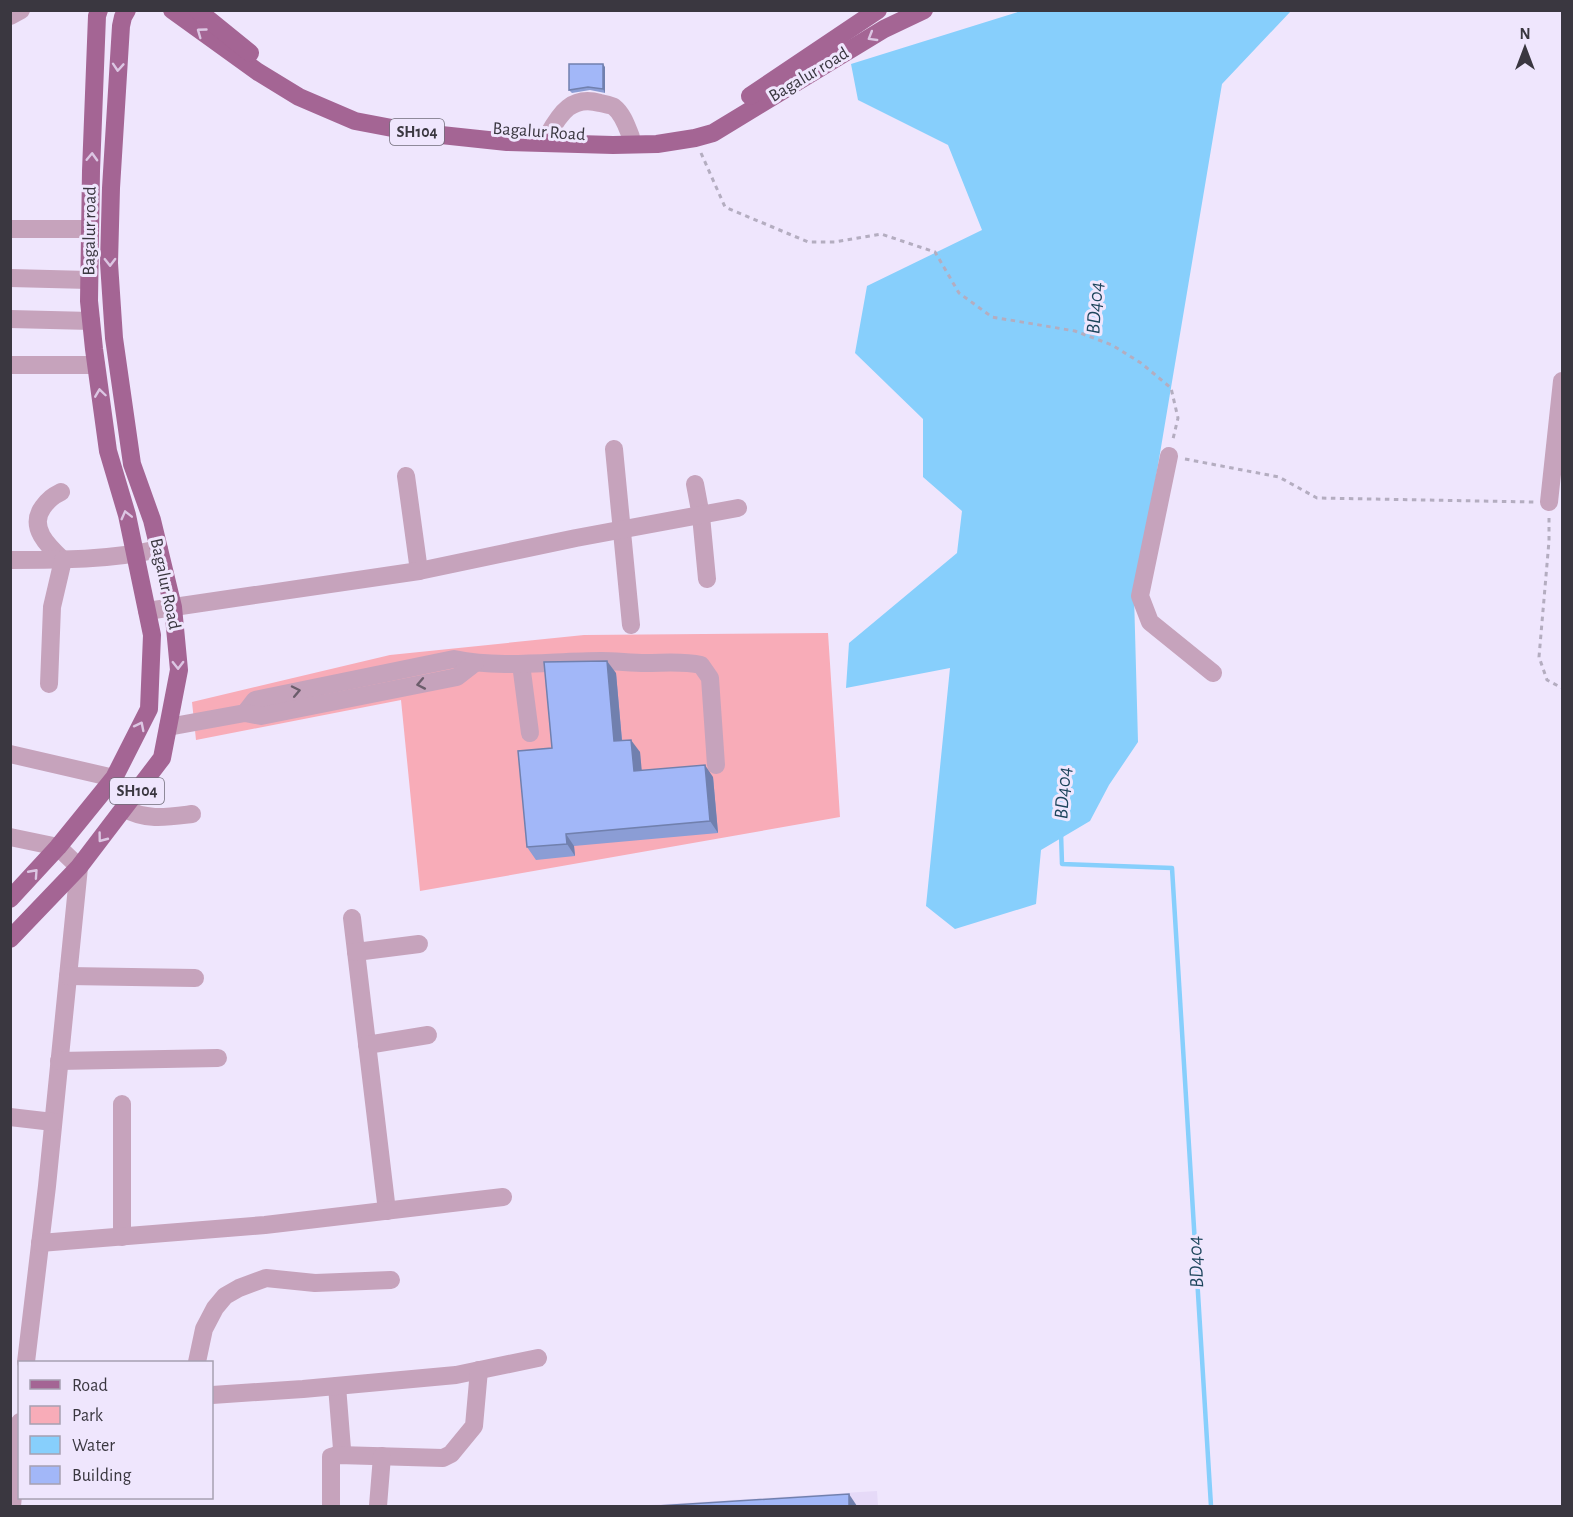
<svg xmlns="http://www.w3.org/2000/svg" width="1573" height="1517" font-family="'Alegreya Sans',sans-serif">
  <rect width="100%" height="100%" fill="#efe6fd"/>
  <polygon fill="#e6daf8" points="877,1491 878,1506 632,1506"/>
  <polygon fill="#f8acb8" points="828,633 840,817 420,891 401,700 196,740 192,702 390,655 584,635"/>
  <polygon fill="#87cffc" points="1021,11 1291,11 1222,84 1154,489 1134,595 1138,742 1109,785 1090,821 1041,850 1036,904 955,929 926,906 950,668 846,688 849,643 957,553 962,511 923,477 923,419 855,353 867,286 982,230 948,145 858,100 851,64"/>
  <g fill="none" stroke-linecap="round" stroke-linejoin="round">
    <polyline stroke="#87cffc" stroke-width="4.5" points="1061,833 1062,864 1172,868 1211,1506"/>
    <g stroke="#b4adc0" stroke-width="3" stroke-dasharray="4.5 4.5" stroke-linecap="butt">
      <polyline points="701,153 725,207 808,242 835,242 881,234 935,252 959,293 992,317 1075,331 1112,345 1141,363 1171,388 1178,418 1173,439"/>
      <polyline points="1185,459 1279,477 1317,498 1535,502"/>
      <polyline points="1549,518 1549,541 1539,657 1547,680 1562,688"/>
    </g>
    <g stroke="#c6a3bc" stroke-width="18">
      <polyline points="10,16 21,10"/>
      <path d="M548,135C560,113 572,95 600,103C604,104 611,105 614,107C623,114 627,127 631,137"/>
      <polyline points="10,229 90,229"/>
      <polyline points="10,278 89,280"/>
      <polyline points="10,319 91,321"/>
      <polyline points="11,365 96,365"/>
      <polyline points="614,449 631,625"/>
      <polyline points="1169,456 1140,596 1150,622 1213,673"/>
      <polyline points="406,476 419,571"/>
      <polyline points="695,484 701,516 707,579"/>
      <path d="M61,492C53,496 49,499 43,507C28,527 48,546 63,560"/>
      <polyline points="1549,502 1562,381"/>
      <path d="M10,560C61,560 110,560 159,549"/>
      <polyline points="147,611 419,571 576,538 738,508"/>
      <polyline points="521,664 530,733"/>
      <polyline points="49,684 52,607 63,560"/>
      <path d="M245,713L255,700L454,659C503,669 552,661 601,661C616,661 631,663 646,663C665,663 683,661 701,665L710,678L716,765"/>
      <polyline points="168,727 245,713 261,716 457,677 475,663"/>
      <polyline points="10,754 114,778"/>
      <path d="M124,808C145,821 168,817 192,814"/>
      <polyline points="10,837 58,847 79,867 47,1186 26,1362"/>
      <polyline points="352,918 387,1211"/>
      <polyline points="356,952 419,944"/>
      <polyline points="68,976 195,978"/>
      <polyline points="367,1045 428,1035"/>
      <polyline points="59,1061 218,1058"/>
      <polyline points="122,1104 122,1237"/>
      <polyline points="10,1117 53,1122"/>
      <polyline points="40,1243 265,1225 503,1197"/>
      <polyline points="197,1362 204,1329 215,1308 225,1296 239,1288 266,1278 315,1283 391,1280"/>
      <polyline points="337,1386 342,1449 338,1455"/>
      <polyline points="212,1395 303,1389 456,1375 538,1358"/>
      <polyline points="12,1506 20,1422"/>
      <polyline points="331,1506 331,1457 338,1455 443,1458 451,1454 474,1426 479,1370"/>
      <polyline points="378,1506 382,1456"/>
    </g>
    <g stroke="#a46594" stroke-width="18">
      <polyline points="172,10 258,72 299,97 355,121 413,132 507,142 613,145 657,144 695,138 713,133 884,29 924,10"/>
      <polyline points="197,10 250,53"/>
      <polyline points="750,96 878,10"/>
      <polyline points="10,899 58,847 114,778 149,709 152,635 127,515 108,451 94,349 89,301 91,171 97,16 99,10"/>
      <polyline points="10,939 79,867 162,758 179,670 173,607 152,520 132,464 114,338 109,263 111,188 121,26 123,17 127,10"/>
    </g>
  </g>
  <g fill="#8b9dd5">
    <polygon points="605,67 605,93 590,90 572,93 569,90"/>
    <polygon points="616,673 622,740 640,752 641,771 713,777 718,833 574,846 575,856 536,860 527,847 552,748"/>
  </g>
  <g fill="#7180ae">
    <polygon points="603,64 605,67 605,93 603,89"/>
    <polygon points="607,661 616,673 623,753 614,741"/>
    <polygon points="631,740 640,752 643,783 634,771"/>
    <polygon points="705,765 713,777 718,833 710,821"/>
    <polygon points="566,834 574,846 575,856 567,844"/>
    <polygon points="849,1494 857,1506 849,1506"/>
  </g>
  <g fill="#a2b7f8" stroke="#7180ae" stroke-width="1.5">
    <polygon points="569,64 603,64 603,89 588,87 569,90"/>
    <polygon points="607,661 614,741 631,740 634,771 705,765 710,821 566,834 567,844 527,847 518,751 552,748 544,662"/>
    <polygon points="849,1494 849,1506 657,1506"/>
  </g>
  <defs><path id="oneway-chevron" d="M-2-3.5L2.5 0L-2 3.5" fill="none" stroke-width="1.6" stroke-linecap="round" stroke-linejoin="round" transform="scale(1.5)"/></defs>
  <g stroke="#dcc6e3">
    <use href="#oneway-chevron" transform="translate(201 32) rotate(-144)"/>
    <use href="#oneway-chevron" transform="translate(872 37) rotate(149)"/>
    <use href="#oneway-chevron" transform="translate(118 67) rotate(94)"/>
    <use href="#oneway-chevron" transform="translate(92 157) rotate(-88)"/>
    <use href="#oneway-chevron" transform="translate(110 262) rotate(89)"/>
    <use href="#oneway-chevron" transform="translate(100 393) rotate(-98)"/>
    <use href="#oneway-chevron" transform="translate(126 515) rotate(-104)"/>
    <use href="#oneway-chevron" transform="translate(178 665) rotate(89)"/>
    <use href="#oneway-chevron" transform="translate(140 726) rotate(-63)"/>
    <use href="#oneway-chevron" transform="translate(102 838) rotate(127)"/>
    <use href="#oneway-chevron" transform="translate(34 873) rotate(-48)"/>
  </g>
  <g stroke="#6b5d6b">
    <use href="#oneway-chevron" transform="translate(421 684) rotate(169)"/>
    <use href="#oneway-chevron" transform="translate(296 691) rotate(-12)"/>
  </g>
  <g text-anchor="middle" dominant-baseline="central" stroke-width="6" stroke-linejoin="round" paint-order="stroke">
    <g fill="#efe6fd" stroke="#706c79" stroke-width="1.5">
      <rect x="390" y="119" width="54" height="26" rx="4.5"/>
      <rect x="110" y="778" width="54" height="26" rx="4.5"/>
    </g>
    <g font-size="16" font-weight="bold" fill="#3a3740">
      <text x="417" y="132">SH104</text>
      <text x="137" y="791">SH104</text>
    </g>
    <g font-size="18" fill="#3a3740" stroke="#efe6fd">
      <text transform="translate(809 75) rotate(-31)">Bagalur road</text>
      <text transform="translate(539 132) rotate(4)">Bagalur Road</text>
      <text transform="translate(90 231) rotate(-89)">Bagalur road</text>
      <text transform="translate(165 584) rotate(78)">Bagalur Road</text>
    </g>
    <g font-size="20" font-style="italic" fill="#1d455c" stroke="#efe6fd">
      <text transform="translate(1095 308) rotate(-86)">BD404</text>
      <text transform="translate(1063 793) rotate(-86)">BD404</text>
      <text transform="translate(1196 1262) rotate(-93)">BD404</text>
    </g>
  </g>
  <rect width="1573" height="1517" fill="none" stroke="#3a3740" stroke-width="24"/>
  <rect x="18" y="1361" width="195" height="138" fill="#efe6fd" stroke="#a7a0b1" stroke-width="1.5"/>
  <rect x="30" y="1380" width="30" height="9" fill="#a46594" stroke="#a7a0b1" stroke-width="1.5"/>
  <text x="72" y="1391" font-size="18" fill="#3a3740">Road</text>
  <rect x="30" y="1406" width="30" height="18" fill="#f8acb8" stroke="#a7a0b1" stroke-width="1.5"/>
  <text x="72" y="1421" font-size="18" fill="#3a3740">Park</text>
  <rect x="30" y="1436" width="30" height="18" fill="#87cffc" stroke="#a7a0b1" stroke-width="1.5"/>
  <text x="72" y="1451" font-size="18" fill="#3a3740">Water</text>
  <rect x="30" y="1466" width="30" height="18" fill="#a2b7f8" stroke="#a7a0b1" stroke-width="1.5"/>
  <text x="72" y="1481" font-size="18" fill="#3a3740">Building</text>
  <g transform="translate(1525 48)" stroke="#efe6fd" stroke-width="4.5" paint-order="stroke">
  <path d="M0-4.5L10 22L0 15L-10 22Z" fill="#3a3740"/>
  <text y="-9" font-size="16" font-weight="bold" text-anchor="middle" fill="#3a3740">N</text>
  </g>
</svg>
